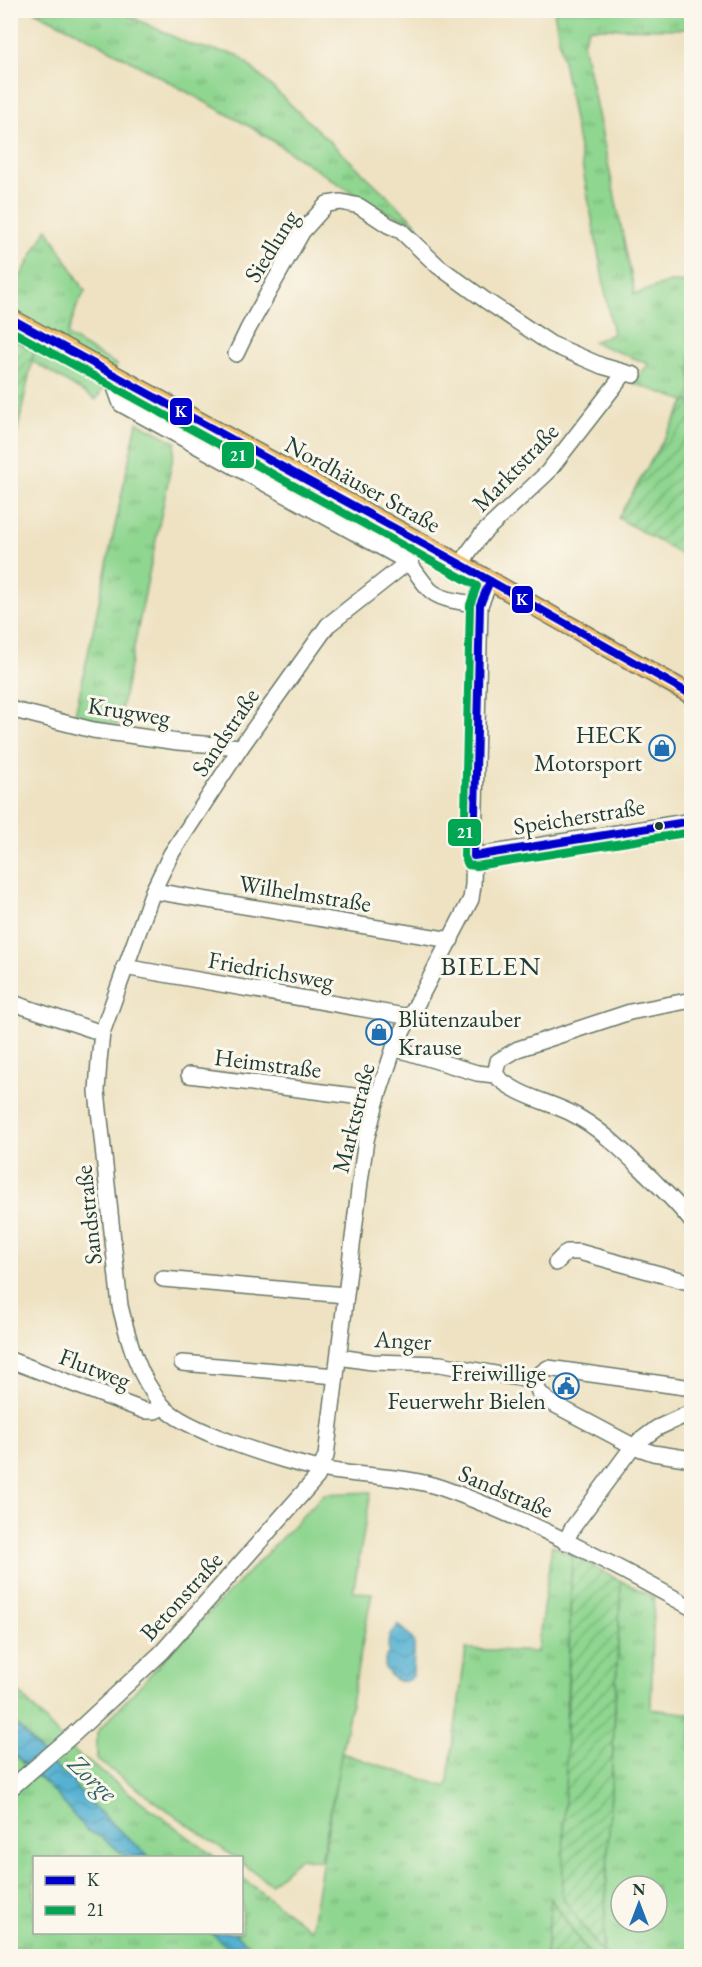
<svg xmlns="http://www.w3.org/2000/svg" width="702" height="1967" font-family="'EB Garamond',serif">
  <defs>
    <pattern id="grass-tufts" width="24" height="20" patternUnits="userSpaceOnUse" patternTransform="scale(1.5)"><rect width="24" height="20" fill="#8fd690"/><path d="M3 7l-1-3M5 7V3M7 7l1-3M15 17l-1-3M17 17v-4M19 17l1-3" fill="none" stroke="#74af76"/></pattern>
    <pattern id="garden-furrows" width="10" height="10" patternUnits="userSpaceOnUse" patternTransform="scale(1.5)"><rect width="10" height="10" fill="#8fd690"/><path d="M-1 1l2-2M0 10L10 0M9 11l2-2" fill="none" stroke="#74af76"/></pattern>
    <pattern id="water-waves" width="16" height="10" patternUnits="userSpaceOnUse" patternTransform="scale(1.5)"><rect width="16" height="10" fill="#54b1d2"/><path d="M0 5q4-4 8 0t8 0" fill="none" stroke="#4591ab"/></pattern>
  </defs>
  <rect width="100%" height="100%" fill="#fbf7ec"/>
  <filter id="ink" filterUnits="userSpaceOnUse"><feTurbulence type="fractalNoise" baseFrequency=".0167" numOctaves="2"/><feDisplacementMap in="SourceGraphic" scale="12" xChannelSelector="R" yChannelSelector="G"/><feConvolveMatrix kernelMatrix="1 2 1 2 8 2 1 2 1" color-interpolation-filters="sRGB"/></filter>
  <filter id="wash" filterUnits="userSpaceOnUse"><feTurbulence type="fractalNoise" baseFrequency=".008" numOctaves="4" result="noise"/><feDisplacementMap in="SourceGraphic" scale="24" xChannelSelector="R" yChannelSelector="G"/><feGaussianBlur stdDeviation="1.35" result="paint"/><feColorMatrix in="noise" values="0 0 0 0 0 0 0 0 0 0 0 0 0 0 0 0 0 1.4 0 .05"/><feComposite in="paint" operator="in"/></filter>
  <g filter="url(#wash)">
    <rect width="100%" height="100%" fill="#eee2c2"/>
    <g fill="url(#grass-tufts)" stroke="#578a62" stroke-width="1.5" fill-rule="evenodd">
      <polygon points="34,11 119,11 191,45 238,55 418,225 368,203 256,130 89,38"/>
      <polygon points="554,11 691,11 691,29 589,28 583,42 635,294 670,282 691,283 691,403 632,383 649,364 593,342 613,334"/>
      <polygon points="47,228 85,291 77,306 67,336 117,365 96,400 32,361 34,351 11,338 10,304 17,283"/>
      <polygon points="137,422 176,442 118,725 75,715"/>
      <path d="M552,1545L572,1555L566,1728L603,1953L621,1581L654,1597L651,1709L691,1714V1956H590L551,1899L546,1956H262L234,1933L242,1932V1878L311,1930L341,1753L447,1787L466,1649L537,1652ZM621,1886H657V1922H621Z"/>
      <polygon points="10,1682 71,1749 215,1857 149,1857 93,1806 73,1784 75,1779 71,1774 64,1775 51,1763 11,1718"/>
      <polygon points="10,1751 57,1795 87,1831 101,1837 127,1857 34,1858 34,1932 211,1933 238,1956 47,1956 36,1950 11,1946"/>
    </g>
    <polygon fill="#8fd690" stroke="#578a62" stroke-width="1.5" points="371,1492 353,1592 372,1593 321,1861 300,1858 271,1884 242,1863 242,1858 234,1857 97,1760 97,1732 170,1653 324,1494"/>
    <g fill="url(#garden-furrows)" stroke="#578a62" stroke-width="1.5">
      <polygon points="11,338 34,351 11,462"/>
      <polygon points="686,401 692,403 692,547 686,557 618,518"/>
      <polygon points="572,1555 621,1581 603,1954 562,1897"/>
      <polygon points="551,1899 590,1956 546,1956"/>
    </g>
    <g fill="url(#water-waves)" stroke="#3a7783" stroke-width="1.5">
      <path d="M397,1625C423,1641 412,1651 413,1676C401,1688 391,1678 384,1666L386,1656L389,1653C387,1641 388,1635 397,1627Z"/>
      <polygon points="10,1718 51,1763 64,1775 71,1774 76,1779 73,1784 93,1806 149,1857 127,1857 101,1837 87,1831 57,1795 11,1751"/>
      <polygon points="211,1933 234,1933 262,1956 238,1956"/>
    </g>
  </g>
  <g filter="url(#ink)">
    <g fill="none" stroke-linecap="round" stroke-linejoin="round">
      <g stroke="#677766" stroke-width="18">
        <g id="minor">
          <polyline points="236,354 248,329 302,232 327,204 341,202 359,206 388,225 401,231 438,266 485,300 551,344 602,366 634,375"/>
          <path d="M110,373L121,404L408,562C415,570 421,580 429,589C440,601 465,602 480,605"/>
          <path d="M422,544L408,562L328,625L241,747L171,854L153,891L102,1033L99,1061L97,1091L120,1306C129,1342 138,1376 162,1405C182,1430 287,1463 321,1469C361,1477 403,1475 442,1488C527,1518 613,1564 692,1608"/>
          <polyline points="462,565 468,553 483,533 547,473 624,374"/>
          <polyline points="10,709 93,730 178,742 241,747"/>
          <polyline points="474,856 692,821"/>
          <polyline points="153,891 451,940"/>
          <polyline points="124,967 410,1017"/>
          <polyline points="10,1002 102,1033"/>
          <polyline points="394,1048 477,1073 495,1075"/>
          <polyline points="189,1075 377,1099"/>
          <path d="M495,1075C516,1095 543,1100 569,1112C600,1127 626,1154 651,1178C665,1192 680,1206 692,1222"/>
          <polyline points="495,1075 498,1061 518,1049 630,1012 692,1000"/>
          <polyline points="556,1263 567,1252 579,1252 692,1283"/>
          <polyline points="163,1279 345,1295"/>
          <polyline points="339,1357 372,1362 440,1364 535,1381 541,1373 548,1368 692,1388"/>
          <polyline points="10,1360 145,1411 155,1411 163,1407"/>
          <polyline points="182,1363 336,1376"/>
          <polyline points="535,1381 539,1392 548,1401 633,1446 653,1453 692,1459"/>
          <polyline points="565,1542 573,1527 633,1446 657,1428 692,1412"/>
          <polyline points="10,1789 75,1733 162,1652 317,1477 326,1456 360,1182 366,1140 377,1099 394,1048 471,899 473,885 480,605 490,581"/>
        </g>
      </g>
      <g stroke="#677766" stroke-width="21">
        <polyline id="major" points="10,318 462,565 692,695"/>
      </g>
      <use href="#minor" stroke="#fff" stroke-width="15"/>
      <use href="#major" stroke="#f6c06b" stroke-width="18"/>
      <g stroke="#fbf7ec" stroke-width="12">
        <g id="bus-1">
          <polyline points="10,318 462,565 692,695"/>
          <polyline points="490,581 480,605 474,856 692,821"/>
        </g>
      </g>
      <g stroke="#fbf7ec" stroke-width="12">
        <polyline id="bus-2" points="10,330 477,586 470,605 464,856 468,865 476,866 692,832"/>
      </g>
      <use href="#bus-1" stroke="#0000cd" stroke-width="8"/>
      <use href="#bus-2" stroke="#00a651" stroke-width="8"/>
    </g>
  </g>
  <defs>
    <g id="shop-ring" transform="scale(1.35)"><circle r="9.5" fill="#fbf7ec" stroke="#1f6fb2" stroke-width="1.5"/><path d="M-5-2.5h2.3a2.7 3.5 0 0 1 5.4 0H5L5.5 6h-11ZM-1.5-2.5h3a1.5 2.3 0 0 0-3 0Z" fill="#1f6fb2"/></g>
    <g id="civic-ring" transform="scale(1.35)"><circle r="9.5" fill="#fbf7ec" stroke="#1f6fb2" stroke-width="1.5"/><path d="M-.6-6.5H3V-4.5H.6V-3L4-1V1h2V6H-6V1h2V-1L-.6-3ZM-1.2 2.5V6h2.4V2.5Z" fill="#1f6fb2"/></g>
  </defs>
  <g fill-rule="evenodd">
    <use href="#shop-ring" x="662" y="748"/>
    <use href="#shop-ring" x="379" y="1032"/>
    <use href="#civic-ring" x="566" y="1386"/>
  </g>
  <circle fill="#1f3d34" stroke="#fbf7ec" stroke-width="2" cx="659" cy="826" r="5"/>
  <g text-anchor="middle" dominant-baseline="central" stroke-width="6" stroke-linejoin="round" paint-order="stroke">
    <g font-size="24" fill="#1f3d34" stroke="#fbf7ec">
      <text transform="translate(271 246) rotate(-58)">Siedlung</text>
      <text transform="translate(515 467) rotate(-46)">Marktstraße</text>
      <text transform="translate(363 484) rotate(29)">Nordhäuser Straße</text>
      <text transform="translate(129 711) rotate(9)">Krugweg</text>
      <text transform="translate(225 732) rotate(-56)">Sandstraße</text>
      <text transform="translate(579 816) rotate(-9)">Speicherstraße</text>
      <text transform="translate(305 893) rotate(9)">Wilhelmstraße</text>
      <text transform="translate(271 970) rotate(10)">Friedrichsweg</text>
      <text transform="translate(268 1063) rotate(7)">Heimstraße</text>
      <text transform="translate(353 1118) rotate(-76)">Marktstraße</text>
      <text transform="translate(88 1215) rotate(-96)">Sandstraße</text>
      <text transform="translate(403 1340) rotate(3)">Anger</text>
      <text transform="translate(95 1368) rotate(21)">Flutweg</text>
      <text transform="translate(506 1491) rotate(23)">Sandstraße</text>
      <text transform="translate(181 1596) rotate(-48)">Betonstraße</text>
    </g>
    <g font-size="24" fill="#1f3d34" stroke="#fbf7ec" text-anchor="end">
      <text x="642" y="734">HECK<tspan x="642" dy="28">Motorsport</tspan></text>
      <text x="398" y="1018" text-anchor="start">Blütenzauber<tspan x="398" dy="28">Krause</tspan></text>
      <text x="546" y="1372">Freiwillige<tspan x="546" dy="28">Feuerwehr Bielen</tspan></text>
    </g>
    <g font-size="26" font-style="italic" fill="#2f6063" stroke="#fbf7ec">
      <text transform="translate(93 1778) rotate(43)">Zorge</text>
    </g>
    <g font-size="27" letter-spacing="1.5" fill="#1f3d34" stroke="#fbf7ec">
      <text x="491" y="965">BIELEN</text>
    </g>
  </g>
  <g stroke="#fbf7ec" stroke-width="2">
    <rect x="169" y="397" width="24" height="29" rx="6" fill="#0000cd"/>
    <rect x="221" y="441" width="34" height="28" rx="6" fill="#00a651"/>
    <rect x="511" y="585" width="23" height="29" rx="6" fill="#0000cd"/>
    <rect x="447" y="818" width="35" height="29" rx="6" fill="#00a651"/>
  </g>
  <g font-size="16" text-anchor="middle" font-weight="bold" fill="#fff">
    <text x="181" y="417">K</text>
    <text x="238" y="461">21</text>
    <text x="522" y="605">K</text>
    <text x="465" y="838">21</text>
  </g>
  <rect width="702" height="1967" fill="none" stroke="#fbf7ec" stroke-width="36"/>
  <rect x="33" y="1856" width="210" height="78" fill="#fbf7ec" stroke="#a3ada2" stroke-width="1.5"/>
  <rect x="45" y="1876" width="30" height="9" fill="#0000cd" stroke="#a3ada2" stroke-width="1.5"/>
  <text x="87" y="1886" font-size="18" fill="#1f3d34">K</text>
  <rect x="45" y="1906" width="30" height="9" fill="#00a651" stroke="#a3ada2" stroke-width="1.5"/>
  <text x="87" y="1916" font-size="18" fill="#1f3d34">21</text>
  <g transform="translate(639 1904)"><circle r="28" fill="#fbf7ec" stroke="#a3ada2" stroke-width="1.5"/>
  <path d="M0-4.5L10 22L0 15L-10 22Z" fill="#1f6fb2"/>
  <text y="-9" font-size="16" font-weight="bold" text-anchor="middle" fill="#1f3d34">N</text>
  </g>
</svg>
